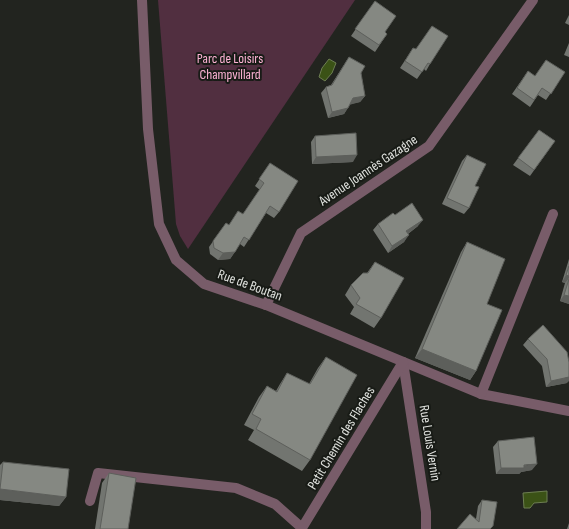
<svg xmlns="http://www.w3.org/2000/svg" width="569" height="529" font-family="'Sofia Sans Condensed',sans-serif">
  <rect width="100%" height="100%" fill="#22241f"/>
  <polygon fill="#512f40" points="158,0 355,0 188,249 180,236 176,224"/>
  <g fill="#3b5216" stroke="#6d7e52">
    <polygon points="329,59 336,63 332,73 325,81 319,77 322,68"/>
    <polygon points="547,491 547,502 534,503 530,508 524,508 523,493"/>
  </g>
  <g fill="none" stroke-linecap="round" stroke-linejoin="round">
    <polyline stroke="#785c69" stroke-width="10" points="90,501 98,473 236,488 275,504 302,528"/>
    <g stroke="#785c69" stroke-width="10">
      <polyline points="142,0 148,129 159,224 176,260 204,284 266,305 481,394 569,411"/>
      <polyline points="266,305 301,233 429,146 533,0"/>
      <polyline points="403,362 426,512 426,529"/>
      <polyline points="481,394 553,214"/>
      <polyline points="302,528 403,362"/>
    </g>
  </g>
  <g fill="#727570">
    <polygon points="375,1 385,32 387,34 375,52 351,36"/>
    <polygon points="569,15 569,25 565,23"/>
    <polygon points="569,43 569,57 564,55"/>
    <polygon points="413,48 430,64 426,71 424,69 417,79 400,68"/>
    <polygon points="349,57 361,73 365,96 360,102 350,104 344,114 328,118 321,93 326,87 331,85"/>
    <polygon points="528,71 535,76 565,72 546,100 538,95 530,107 512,94"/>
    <polygon points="539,130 555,141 530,176 513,165"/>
    <polygon points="315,136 353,162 312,164 311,142"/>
    <polygon points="467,155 475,186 469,208 464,214 442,204 462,161"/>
    <polygon points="270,163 279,212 274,218 266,213 244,247 240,244 230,259 218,260 210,254 209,247 226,223 229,225 243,214 260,190 255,186"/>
    <polygon points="378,224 418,226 408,234 404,242 388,253 373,230"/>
    <polygon points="467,242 476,371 470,380 415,358 461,252"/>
    <polygon points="569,259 569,304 560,301 565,283 562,282"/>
    <polygon points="375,262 381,318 374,328 350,314 354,307 345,295 351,285 367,273"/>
    <polygon points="543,325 567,383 546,387 542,366 523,345 528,339"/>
    <polygon points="326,357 310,460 302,471 248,440 254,430 244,425 259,397 267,386 276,391 280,384 287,373 309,384 318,368"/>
    <polygon points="498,441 532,470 521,472 519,474 496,474 493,447"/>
    <polygon points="3,462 66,497 59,506 0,500 0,465"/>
    <polygon points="109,473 128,529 95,529 102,483"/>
    <polygon points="482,500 493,526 490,529 457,529 476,519 478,506"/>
    <polygon points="569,522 569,529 567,529 569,523"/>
  </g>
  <g fill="#5d5f5b">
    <polygon points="365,96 360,102 349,105 353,98"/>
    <polygon points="348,108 344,114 328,118 332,112"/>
    <polygon points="357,155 353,162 312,164 316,157"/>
    <polygon points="423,220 418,226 402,238 406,231"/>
    <polygon points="409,235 404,242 388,253 392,246"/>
    <polygon points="235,252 230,259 218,260 223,253"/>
    <polygon points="566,275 569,276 569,278 565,283 562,282"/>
    <polygon points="564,295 569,296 569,304 560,301"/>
    <polygon points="422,349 476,371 470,380 415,358"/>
    <polygon points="569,377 569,381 567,383 546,387 551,381"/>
    <polygon points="537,464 532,470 521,472 519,474 496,474 501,468"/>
    <polygon points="0,489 66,497 59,506 0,500"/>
  </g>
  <g fill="#858882" stroke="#5d5f5b">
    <polygon points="375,1 396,16 385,32 387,34 379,45 355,29"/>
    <polygon points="432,26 448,36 430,64 428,63 422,72 405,61 413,48 416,49"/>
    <polygon points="349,57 365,66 361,73 365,96 353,98 348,108 332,112 326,87 332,85"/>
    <polygon points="546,60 565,72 551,94 542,88 534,100 517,88 528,71 535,76"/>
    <polygon points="539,130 555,141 534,170 518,158"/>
    <polygon points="356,133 357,155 316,157 315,136"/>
    <polygon points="467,155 486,164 475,186 479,187 469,208 447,198"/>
    <polygon points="270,163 298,181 279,212 270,206 249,240 244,237 235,252 223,253 214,248 213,241 226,223 229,225 238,211 243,214 264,183 259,179"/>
    <polygon points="412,203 423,220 406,231 409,235 392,246 378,224 393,213 395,215"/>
    <polygon points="467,242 505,259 487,304 502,310 476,371 422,349"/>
    <polygon points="375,262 404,278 381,318 356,304 360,298 351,285 363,273 368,273"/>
    <polygon points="569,266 569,276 566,275"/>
    <polygon points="569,279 569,296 564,295"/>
    <polygon points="543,325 567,352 569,362 569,377 551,381 547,359 528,339"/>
    <polygon points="326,357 357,375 310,460 256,429 261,419 252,414 267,386 277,392 287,373 310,384"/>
    <polygon points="534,437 537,464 524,465 524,468 501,468 498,441"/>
    <polygon points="3,462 69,469 66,497 0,489"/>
    <polygon points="109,473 136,478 128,529 100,529"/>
    <polygon points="482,500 497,502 493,526 490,529 457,529 470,514 479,522"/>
  </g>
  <g text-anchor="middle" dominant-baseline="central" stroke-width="4" stroke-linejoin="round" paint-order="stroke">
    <g font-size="14" fill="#feb3d5" stroke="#181b16">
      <text x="230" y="58">Parc de Loisirs<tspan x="230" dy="16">Champvillard</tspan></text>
    </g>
    <g font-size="14" fill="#e1e3df" stroke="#181b16">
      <text transform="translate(368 170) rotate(-34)">Avenue Joannès Gazagne</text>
      <text transform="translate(250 285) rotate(20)">Rue de Boutan</text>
      <text transform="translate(341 438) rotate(-59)">Petit Chemin des Flaches</text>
      <text transform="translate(430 443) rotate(81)">Rue Louis Vernin</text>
    </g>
  </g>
</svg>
